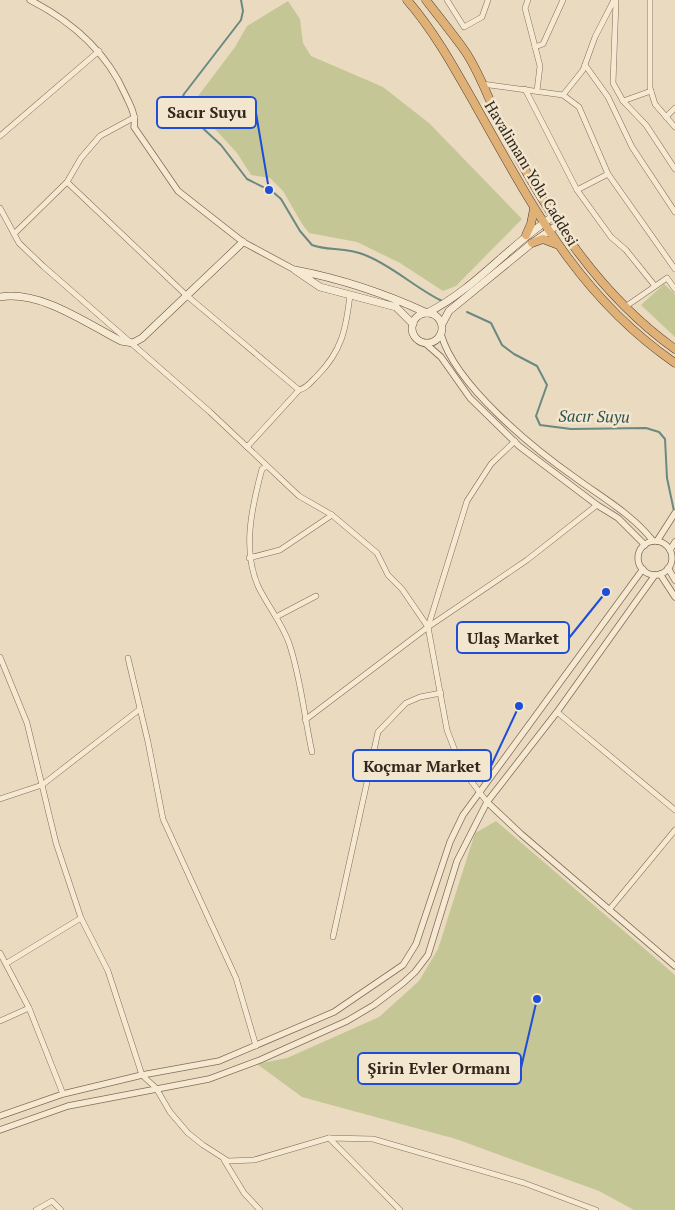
<svg xmlns="http://www.w3.org/2000/svg" width="675" height="1210" font-family="'PT Serif',serif">
  <rect width="100%" height="100%" fill="#eadbc0"/>
  <g fill="#c4c795">
    <polygon points="288,1 300,19 303,43 311,56 383,87 429,123 522,219 456,286 443,291 400,263 357,242 309,233 302,224 283,191 270,178 251,175 237,153 192,104 235,47 247,26"/>
    <polygon points="664,284 675,294 675,337 641,305"/>
    <polygon points="496,821 675,975 675,1210 634,1210 599,1191 456,1139 302,1097 257,1064 287,1058 379,1017 419,981 438,949 475,833"/>
  </g>
  <g fill="none" stroke-linecap="round" stroke-linejoin="round">
    <g stroke="#6b8980" stroke-width="2">
      <path d="M241,0L243,11L241,20L184,94L181,101L182,109L221,145L247,179L273,192L281,199L300,231L312,245C327,251 346,247 365,255C393,266 415,288 442,301"/>
      <polyline points="467,312 491,323 502,345 514,354 537,366 547,385 536,416 540,425 571,429 646,428 659,432 665,439 667,478 674,511"/>
    </g>
    <g stroke="#826c59" stroke-width="6">
      <g id="minor">
        <polyline points="447,0 464,27 482,17 488,0"/>
        <polyline points="528,0 525,8 540,66 537,91"/>
        <polyline points="614,0 595,37 583,70 563,95 579,107 608,174 675,269"/>
        <polyline points="616,0 613,83 623,101 646,125 675,169"/>
        <polyline points="650,0 650,88 655,104 675,127"/>
        <polyline points="535,47 543,44 563,0"/>
        <polyline points="585,65 608,97 632,147 675,212"/>
        <polyline points="482,84 563,95"/>
        <polyline points="525,89 577,190 611,237 626,250 655,286"/>
        <polyline points="623,101 651,91"/>
        <polyline points="666,117 675,108"/>
        <polyline points="0,136 99,51"/>
        <path d="M67,182L186,295L299,390C307,388 311,382 317,376C342,351 346,329 350,295"/>
        <polyline points="577,190 608,174"/>
        <polyline points="0,208 19,243 43,266 210,412 299,496 332,515 377,553 388,575 402,589 428,627"/>
        <polyline points="14,234 67,182 81,158 100,136 135,117"/>
        <polyline points="625,307 667,278 675,289"/>
        <polyline points="247,447 299,390"/>
        <path d="M267,466L262,469C252,506 242,549 258,586C267,605 282,623 289,643C301,678 304,716 312,752"/>
        <polyline points="249,558 280,550 332,515"/>
        <polyline points="276,617 316,596"/>
        <polyline points="0,657 27,723 56,843 81,918 108,971 142,1075 156,1088 170,1112 188,1133 203,1145 228,1161 254,1160 329,1138 373,1139 524,1183 596,1210"/>
        <polyline points="128,658 148,742 163,819 236,978 256,1046"/>
        <polyline points="557,712 675,810"/>
        <polyline points="305,720 428,627 527,560 597,505"/>
        <polyline points="0,799 42,785 140,709"/>
        <polyline points="487,802 462,769 447,730 428,627 467,501 491,464 515,441"/>
        <polyline points="609,910 675,830"/>
        <polyline points="333,937 378,732 406,703 420,697 441,693"/>
        <polyline points="0,953 29,1008 63,1094"/>
        <polyline points="7,963 81,918"/>
        <polyline points="0,1021 29,1008"/>
        <polyline points="329,1138 400,1210"/>
        <polyline points="224,1160 244,1193 260,1210"/>
        <polyline points="36,1210 52,1201 61,1210"/>
      </g>
    </g>
    <g stroke="#826c59" stroke-width="7">
      <g id="tertiary">
        <path d="M30,0C71,21 106,51 125,94C130,105 136,114 134,127L178,191L243,242L295,270"/>
        <path d="M441,334C455,385 534,449 577,479C603,498 633,515 653,541"/>
        <polyline points="425,343 441,357 470,398 519,446 597,505 618,518 645,545"/>
        <polyline points="657,541 675,513"/>
        <circle cx="655" cy="558" r="17"/>
        <polyline points="670,550 675,542"/>
        <polyline points="668,568 675,580"/>
        <polyline points="660,574 675,597"/>
        <polyline points="487,802 521,834 675,966"/>
        <polyline points="0,1116 63,1094 142,1075 219,1061 334,1012 403,965 416,944 450,842 463,815 643,569"/>
        <polyline points="0,1130 68,1106 209,1079 260,1060 347,1021 374,1005 403,983 415,972 428,955 457,861 487,802 557,712 655,575"/>
      </g>
    </g>
    <g stroke="#634e3d" stroke-width="8">
      <g id="secondary">
        <path d="M0,297C40,290 86,323 121,341L133,343L142,338L243,242"/>
        <circle cx="427" cy="328" r="15"/>
        <path d="M413,324L396,307L320,287L295,270C342,279 384,293 427,313C475,289 509,245 554,216"/>
        <polyline points="442,324 449,311 532,243 559,224"/>
      </g>
    </g>
    <g stroke="#4f3b2e" stroke-width="9">
      <g id="trunk">
        <path d="M407,0C435,32 456,71 477,108C533,207 578,296 675,363"/>
        <path d="M426,0C439,17 453,34 465,51C482,76 491,107 505,133C548,215 599,295 675,349"/>
        <polyline points="526,235 531,224 534,209"/>
        <polyline points="532,243 543,239 556,244"/>
      </g>
    </g>
    <use href="#minor" stroke="#f6e9d2" stroke-width="5"/>
    <use href="#tertiary" stroke="#f6e9d2" stroke-width="5.5"/>
    <use href="#secondary" stroke="#f6e9d2" stroke-width="7"/>
    <use href="#trunk" stroke="#e0b177" stroke-width="8"/>
  </g>
  <g text-anchor="middle" dominant-baseline="central" stroke-width="5" stroke-linejoin="round" paint-order="stroke">
    <g font-size="15" fill="#32261d" stroke="#f2e6cf">
      <text transform="translate(532 173) rotate(59)">Havalimanı Yolu Caddesi</text>
    </g>
    <g font-size="16" font-style="italic" fill="#2d514d" stroke="#f2e6cf">
      <text transform="translate(594 416) rotate(1)">Sacır Suyu</text>
    </g>
  </g>
  <path fill="none" stroke="#1d4ed8" stroke-width="2" d="M269 190L256 113M606 592L569 638M519 706L491 766M537 999L521 1068"/>
  <g fill="#1d4ed8" stroke="#f2e6cf" stroke-width="2">
    <circle cx="269" cy="190" r="5"/>
    <circle cx="606" cy="592" r="5"/>
    <circle cx="519" cy="706" r="5"/>
    <circle cx="537" cy="999" r="5"/>
  </g>
  <g fill="#f2e6cf" stroke="#1d4ed8" stroke-width="2">
    <rect x="157" y="97" width="99" height="31" rx="5"/>
    <rect x="457" y="622" width="112" height="31" rx="5"/>
    <rect x="353" y="750" width="138" height="31" rx="5"/>
    <rect x="358" y="1053" width="163" height="31" rx="5"/>
  </g>
  <g font-size="16" text-anchor="middle" font-weight="bold" fill="#32261d">
    <text x="207" y="118">Sacır Suyu</text>
    <text x="513" y="644">Ulaş Market</text>
    <text x="422" y="772">Koçmar Market</text>
    <text x="439" y="1074">Şirin Evler Ormanı</text>
  </g>
</svg>
